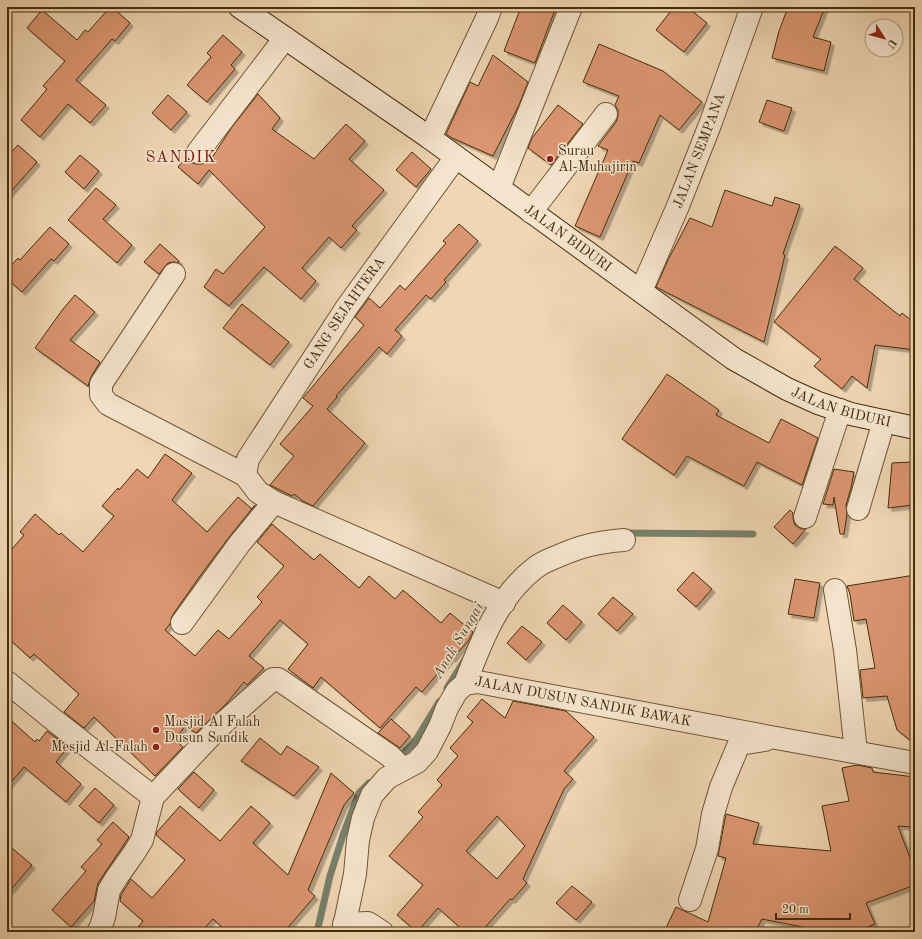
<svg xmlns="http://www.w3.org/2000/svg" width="922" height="939" font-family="'Old Standard TT',serif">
  <defs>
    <filter id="shadow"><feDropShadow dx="3.5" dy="3.5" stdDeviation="0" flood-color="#0004"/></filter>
  </defs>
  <rect width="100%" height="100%" fill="#f0d6b4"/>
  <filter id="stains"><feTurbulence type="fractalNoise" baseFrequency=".005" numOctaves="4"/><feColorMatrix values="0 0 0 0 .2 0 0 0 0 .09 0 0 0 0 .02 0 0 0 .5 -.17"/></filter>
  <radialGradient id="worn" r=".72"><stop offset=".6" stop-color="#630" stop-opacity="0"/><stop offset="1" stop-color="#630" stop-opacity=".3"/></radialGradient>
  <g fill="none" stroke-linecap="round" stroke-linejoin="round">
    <g stroke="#78816b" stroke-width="7">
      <polyline points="623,533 753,534"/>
      <polyline points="447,688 464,661"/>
      <polyline points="397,759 414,743 439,702"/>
      <polyline points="317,932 330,876 343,835 359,793 369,783"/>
    </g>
  </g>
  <g fill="#db9671" stroke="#442d09" fill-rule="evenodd" filter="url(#shadow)">
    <polygon points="110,7 112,7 130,23 115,41 112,39 76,80 106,105 90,123 68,104 40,137 21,120 47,89 43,86 65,61 27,28 42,10 77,40 85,30 88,32"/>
    <polygon points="521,7 556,7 535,63 504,51"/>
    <polygon points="674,7 687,7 707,23 684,52 656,30"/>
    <polygon points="788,7 825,7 813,37 831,42 824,71 772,58 779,31"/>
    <polygon points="223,35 242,52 231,65 235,69 207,102 187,85 211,57 207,53"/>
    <polygon points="599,44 663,71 702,102 679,130 660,115 639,163 633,161 600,237 575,226 608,150 598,146 616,122 618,116 618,110 615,105 619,96 583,82"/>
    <polygon points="493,55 528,82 519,105 493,156 452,138 446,134 470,82 478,86"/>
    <polygon points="258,94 280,118 272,129 314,159 346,124 365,141 349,159 384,190 352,226 357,230 341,248 329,237 302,268 316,281 301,299 264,267 229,306 204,287 216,269 223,274 265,227 209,170 198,184 178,167 187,157 190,162 196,164 202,164 207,161 209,162 232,127"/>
    <polygon points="168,95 187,112 171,130 152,113"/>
    <polygon points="767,100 792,108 784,131 759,122"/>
    <polygon points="558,105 583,124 551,165 528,148 532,138"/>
    <polygon points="18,145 37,162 7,196 7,157"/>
    <polygon points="412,152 431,169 416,187 396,170"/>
    <polygon points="80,155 99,171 84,189 65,172"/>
    <polygon points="96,188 116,205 103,219 132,245 117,263 68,220"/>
    <polygon points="725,190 772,206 775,197 800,205 783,254 785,255 764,342 656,287 668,260 690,218 712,227"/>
    <polygon points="459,224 478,241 444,280 446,282 431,299 426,295 395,330 402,336 387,354 379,347 336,396 337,397 327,409 365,443 313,506 303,501 294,494 292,496 270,485 294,456 280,444 313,406 303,398 364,325 355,317 357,314 369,298 380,308 400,285 405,290 446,243 443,241"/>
    <polygon points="50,227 69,244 54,261 51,259 22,292 7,279 7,270 18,258 20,260"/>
    <polygon points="160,244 179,261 178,263 174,262 168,263 159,274 144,262"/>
    <polygon points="835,246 863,268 854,279 900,316 902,313 915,323 915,350 875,345 867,388 852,376 842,389 814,366 821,359 774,322"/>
    <polygon points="75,295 95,312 70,340 100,362 91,377 88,386 35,348 63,309"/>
    <polygon points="242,304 289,342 270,365 223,328"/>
    <polygon points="667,374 719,410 716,415 769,443 781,419 818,438 802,485 757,462 744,486 687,456 674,475 622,439"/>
    <polygon points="165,454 192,473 172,500 207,532 238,497 252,509 255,505 230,536 200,576 172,616 170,624 165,630 195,656 218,630 229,639 262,602 257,597 284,566 257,542 272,524 314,560 320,554 359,588 369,576 395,599 403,590 441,623 450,613 473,632 469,640 452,659 451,658 422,692 416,687 380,728 321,677 313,688 288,669 308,644 280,620 249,656 264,668 247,685 244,682 226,704 196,733 185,726 175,740 183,747 155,776 94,717 84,728 64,712 79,694 34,654 30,658 7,637 7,555 24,535 20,532 35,514 59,535 61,533 83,552 114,516 102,506 118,488 119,490 137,469 148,478"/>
    <polygon points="911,462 913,505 888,508 892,463"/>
    <polygon points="834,469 854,472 851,488 846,505 847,514 844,534 840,534 834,497 833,505 823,504"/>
    <polygon points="790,510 793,513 793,519 795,525 801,529 806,529 793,544 774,527"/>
    <polygon points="693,572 712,589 696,607 677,590"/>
    <polygon points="915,575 915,744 897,730 887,696 863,698 860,670 875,668 866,619 854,621 850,594 847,586"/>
    <polygon points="795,579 820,583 814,618 788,614"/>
    <polygon points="613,597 633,614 617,631 598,614"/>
    <polygon points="563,605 582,622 566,640 547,623"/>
    <polygon points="522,626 542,642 526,660 507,643"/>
    <path d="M482,699L505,718L513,701L566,711L594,737L564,771L573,779L564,789L523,879L527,883L512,900L510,899L481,932H465L438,908L417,932L397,915L423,885L389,856L423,817L418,812L442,785L437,780L458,756L450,748L473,722L467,717ZM497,816L525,846L497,879L466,851Z"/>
    <polygon points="7,717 35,742 37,739 39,741 47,731 68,747 56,762 81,784 66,802 24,767 7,787"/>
    <polygon points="391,719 410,736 400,748 378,733"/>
    <polygon points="260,738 281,755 287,746 319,767 294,796 241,761"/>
    <polygon points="857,765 872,768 873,772 915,777 915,808 913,827 898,826 915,871 915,885 866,903 875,924 856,932 828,932 762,919 755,932 664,932 676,907 708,922 726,858 718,856 726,814 759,823 753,844 831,851 822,806 849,801 842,768"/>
    <polygon points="194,772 214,790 199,808 178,789"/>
    <polygon points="331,773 354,793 344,805 308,890 315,896 284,932 227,932 213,919 201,932 134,932 143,921 120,901 121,895 131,879 152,898 185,860 156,835 157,832 180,806 220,841 251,806 270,823 253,843 288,875"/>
    <polygon points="95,788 114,805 99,823 79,806"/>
    <polygon points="113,822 129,837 98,883 94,901 71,927 52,910 86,871 81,867 102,844 97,840"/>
    <polygon points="7,844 32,865 7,894"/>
    <polygon points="572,886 592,902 576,920 556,903"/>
  </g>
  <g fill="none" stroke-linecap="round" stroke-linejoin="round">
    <g stroke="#6f5734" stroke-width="24">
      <g id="street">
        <polyline points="430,138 487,18 491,7"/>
        <polyline points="198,152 285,38"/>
        <polyline points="499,188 571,7"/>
        <polyline points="531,212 606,114"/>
        <polyline points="174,274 101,384 101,395 108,404 245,475 258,492 274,502 504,603"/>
        <path id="s1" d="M641,291L678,206L711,122L752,7"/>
        <path id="s2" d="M245,475L248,459L347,307L456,157"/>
        <polyline points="858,509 884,421"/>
        <polyline points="805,517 840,410"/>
        <polyline points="835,590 845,650 856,752"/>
        <polyline points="182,623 240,543 274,502"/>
        <polyline points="7,682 55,721 153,797"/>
        <path d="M465,684C481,642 498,596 535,568C541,563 549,560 556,557C581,546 597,542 624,540"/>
        <polyline points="690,900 707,849 713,814 721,787 739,744 765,740"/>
        <polyline points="344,924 368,923 382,932"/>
        <polyline points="98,932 100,929 104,917 109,890 117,877 134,853 142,840 153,797 219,727 273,679 278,679 390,756 403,769"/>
        <path id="s3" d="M343,932L355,874L358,840L363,818L372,795L387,778L417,762L427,751L440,726L447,708L457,691L465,684L478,682L776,738L915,763"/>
      </g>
    </g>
    <g stroke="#442d09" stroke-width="24">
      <g id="secondary">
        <path id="s4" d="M240,7L430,138L734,359L787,389L818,403L851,414L915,428"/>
      </g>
    </g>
    <use href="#street" stroke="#f5e4ce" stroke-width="22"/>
    <use href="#secondary" stroke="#f5e4ce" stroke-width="22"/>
  </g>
  <g fill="#8f2418" stroke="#f5e4ce" stroke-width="1.5">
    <circle cx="550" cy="159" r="4"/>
    <circle cx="156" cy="730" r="4"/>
    <circle cx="156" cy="747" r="4"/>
  </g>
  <g text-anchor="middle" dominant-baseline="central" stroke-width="3" stroke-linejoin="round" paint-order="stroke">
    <g font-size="14" fill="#442d09" stroke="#f5e4ce">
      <text stroke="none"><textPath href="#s1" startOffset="152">JALAN SEMPANA</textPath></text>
      <text stroke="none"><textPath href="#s4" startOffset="401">JALAN BIDURI</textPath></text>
      <text stroke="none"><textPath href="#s2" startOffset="191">GANG SEJAHTERA</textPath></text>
      <text stroke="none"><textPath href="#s4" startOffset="725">JALAN BIDURI</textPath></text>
      <text stroke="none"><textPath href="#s3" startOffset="410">JALAN DUSUN SANDIK BAWAK</textPath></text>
    </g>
    <g font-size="14" fill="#442d09" stroke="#f5e4ce" text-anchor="start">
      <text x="558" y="151">Surau<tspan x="558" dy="16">Al-Muhajirin</tspan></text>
      <text x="164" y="722">Masjid Al Falah<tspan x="164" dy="16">Dusun Sandik</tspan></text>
      <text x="148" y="747" text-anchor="end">Mesjid Al-Falah</text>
    </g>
    <g font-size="15" font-style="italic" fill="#55492a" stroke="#f5e4ce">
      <text transform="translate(459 641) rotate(-59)">Anak Sungai</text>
    </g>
    <g font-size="16" letter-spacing="1" fill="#7a1f14" stroke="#f5e4ce">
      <text x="181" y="158">SANDIK</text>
    </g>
  </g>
  <rect width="922" height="939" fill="none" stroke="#f0d6b4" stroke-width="24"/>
  <rect x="8" y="8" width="906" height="923" fill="none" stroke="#442d09" stroke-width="2"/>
  <rect x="12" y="12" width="898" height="915" fill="none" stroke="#442d09"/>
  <g transform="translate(884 38) rotate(126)"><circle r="19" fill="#f5e4ce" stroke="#ae9b7f"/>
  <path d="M0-3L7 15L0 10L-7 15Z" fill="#8f2418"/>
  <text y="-6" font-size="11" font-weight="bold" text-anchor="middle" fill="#442d09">U</text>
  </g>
  <path d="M776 913v6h74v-6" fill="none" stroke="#442d09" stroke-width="2"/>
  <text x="782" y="913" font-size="12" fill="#442d09" stroke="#f5e4ce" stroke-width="3" paint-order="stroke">20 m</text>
  <rect width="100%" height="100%" filter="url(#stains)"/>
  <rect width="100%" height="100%" fill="url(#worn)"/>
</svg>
